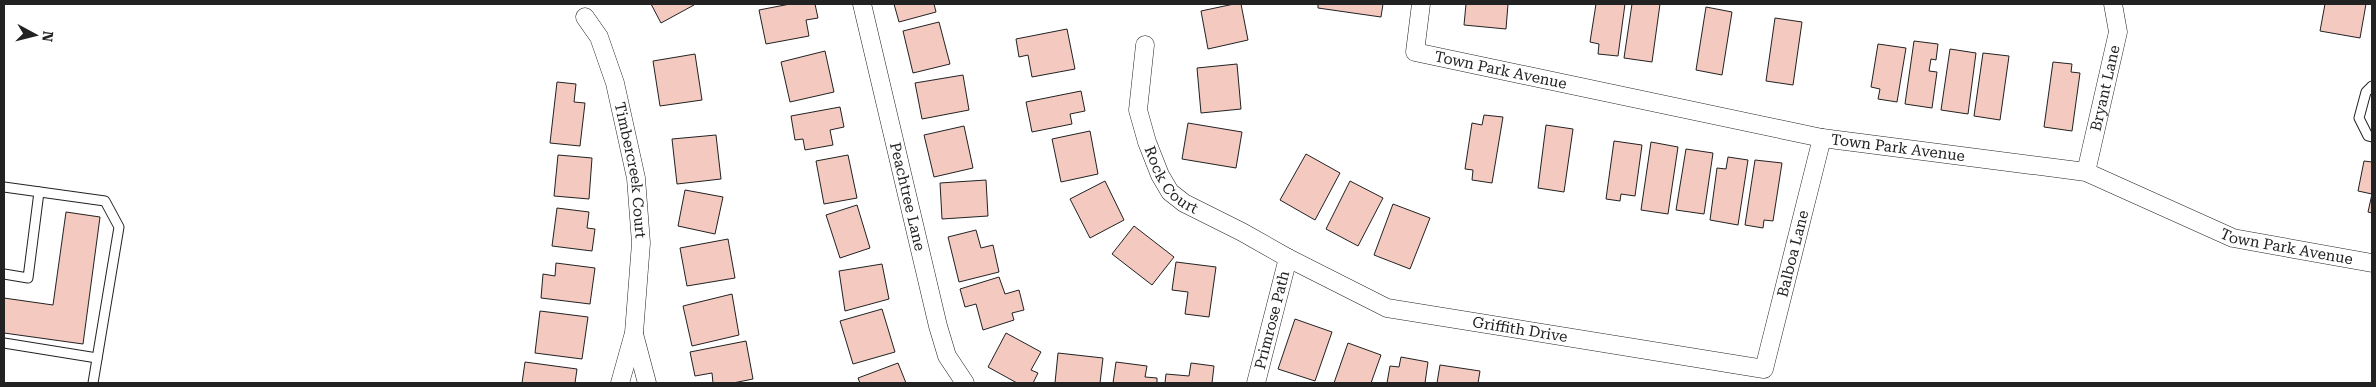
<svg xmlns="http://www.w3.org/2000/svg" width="2376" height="387" font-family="'Roboto Serif',serif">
  <rect width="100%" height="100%" fill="#fff"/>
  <g fill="#f3c9c0" stroke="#222">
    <polygon points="651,4 694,4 694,5 661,23"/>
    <polygon points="790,4 815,4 818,18 806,20 809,36 766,44 759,10"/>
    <polygon points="894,4 934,4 936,12 899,22"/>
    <polygon points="1234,4 1241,4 1248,40 1208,49 1201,11"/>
    <polygon points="1318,4 1383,4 1381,17 1318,8"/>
    <polygon points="1466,4 1508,4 1506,29 1464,25"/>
    <polygon points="1596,4 1625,4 1618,56 1598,54 1599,44 1590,42"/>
    <polygon points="1632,4 1660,4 1652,62 1624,58"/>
    <polygon points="2325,4 2366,4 2360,38 2320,31"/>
    <polygon points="1706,7 1732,12 1722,75 1696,70"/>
    <polygon points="1775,18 1802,22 1793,85 1766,81"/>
    <polygon points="939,22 950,64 913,73 903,31"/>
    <polygon points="1067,29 1075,69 1032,77 1028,55 1019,57 1016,39"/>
    <polygon points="1914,41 1938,44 1936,60 1931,59 1929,71 1937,72 1932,108 1905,104"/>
    <polygon points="1878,44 1906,48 1897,102 1878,99 1880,89 1871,87"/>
    <polygon points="1950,49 1976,53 1968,114 1941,110"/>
    <polygon points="825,51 834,92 790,102 781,62"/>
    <polygon points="1983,53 2009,56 2000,120 1974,116"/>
    <polygon points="695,54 702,100 660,106 653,61"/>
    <polygon points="2053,62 2072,64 2071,72 2080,73 2072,131 2044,127"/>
    <polygon points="1237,64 1241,109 1201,113 1197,68"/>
    <polygon points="963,75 969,110 922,119 915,83"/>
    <polygon points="557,82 576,84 574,102 585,103 580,146 550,143"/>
    <polygon points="1081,91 1085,111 1070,114 1072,124 1032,132 1026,102"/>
    <polygon points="840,107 844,127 830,130 833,145 805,150 803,139 795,140 791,116"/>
    <polygon points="1484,115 1503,117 1492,183 1472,180 1473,170 1465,169 1472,123 1482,125"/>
    <polygon points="1188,123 1242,132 1236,168 1182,159"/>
    <polygon points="1546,125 1573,129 1564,192 1538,188"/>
    <polygon points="964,126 973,168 934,177 924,135"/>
    <polygon points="1090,131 1098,174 1061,182 1052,139"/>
    <polygon points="716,135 721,179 677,184 672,139"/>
    <polygon points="1614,141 1642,145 1635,196 1621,194 1620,201 1606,199"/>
    <polygon points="1651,142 1678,147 1668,214 1641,210"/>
    <polygon points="1686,149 1713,153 1704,214 1676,210"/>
    <polygon points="1306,154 1340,173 1315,220 1280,200"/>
    <polygon points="558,155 592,158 589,199 554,196"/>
    <polygon points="848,155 857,198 824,204 816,161"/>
    <polygon points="1728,157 1748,160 1738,225 1710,220 1717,168 1726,169"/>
    <polygon points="1755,160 1782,163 1773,221 1764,220 1763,228 1745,225"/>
    <polygon points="2364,161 2372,162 2372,213 2368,212 2372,194 2358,191"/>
    <polygon points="986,180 988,216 942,219 940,183"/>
    <polygon points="1105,181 1124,220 1090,238 1070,199"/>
    <polygon points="1350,181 1383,198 1358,246 1326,229"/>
    <polygon points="685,190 723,197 715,234 678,226"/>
    <polygon points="1393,204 1430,218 1410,269 1374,255"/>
    <polygon points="857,205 870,248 840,258 826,215"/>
    <polygon points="557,208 589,212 587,228 595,229 592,251 552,246"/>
    <polygon points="66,212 100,217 83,344 4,333 4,298 53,305"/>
    <polygon points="1134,226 1174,257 1152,285 1112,254"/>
    <polygon points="976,230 981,248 993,245 999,272 959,282 948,237"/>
    <polygon points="728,239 735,278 687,286 680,248"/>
    <polygon points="1176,262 1216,267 1209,317 1185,314 1188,292 1172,290"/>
    <polygon points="556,263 595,268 590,304 541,298 543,274 555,276"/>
    <polygon points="882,264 889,299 845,311 839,271"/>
    <polygon points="999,277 1005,294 1019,290 1024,310 1012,313 1014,320 983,330 976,304 965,307 960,289"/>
    <polygon points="732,294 739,335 692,346 683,306"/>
    <polygon points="882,309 895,352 853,364 840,321"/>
    <polygon points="540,311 588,317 582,359 535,353"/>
    <polygon points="1295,319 1332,332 1315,381 1278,369"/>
    <polygon points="1006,333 1041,352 1031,370 1038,373 1033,383 1017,383 988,367"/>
    <polygon points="746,341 753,379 733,383 713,383 712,373 695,376 690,352"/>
    <polygon points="1348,343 1381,355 1371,383 1334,383"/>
    <polygon points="1058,353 1103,358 1100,383 1055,383"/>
    <polygon points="1401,357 1428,362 1425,383 1387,383 1390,366 1399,367"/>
    <polygon points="525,362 577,369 575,383 522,383"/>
    <polygon points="1116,362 1147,366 1145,377 1157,378 1157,383 1113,383"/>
    <polygon points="898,363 906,383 860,383 858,378"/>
    <polygon points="1191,363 1214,366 1212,383 1165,383 1166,374 1189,376"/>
    <polygon points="1440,365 1480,371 1478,383 1437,383"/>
  </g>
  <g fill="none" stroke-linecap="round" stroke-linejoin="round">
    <g stroke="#222" stroke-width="11">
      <g id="service">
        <polyline points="2372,86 2366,92 2359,118 2368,136 2372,137"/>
        <polyline points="4,187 105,201 119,227 93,383"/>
        <polyline points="4,274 28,278 39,192"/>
        <polyline points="4,343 97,358"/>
      </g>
    </g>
    <g stroke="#222" stroke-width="19">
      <g id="minor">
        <path id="s1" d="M862,4L938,326L947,356L965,383"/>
        <path id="s2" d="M1421,4L1415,52L1822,138L2086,172L2233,238L2372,263"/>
        <path id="s3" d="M585,17L599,37L615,83L636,178L641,243L634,333L620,383"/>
        <path id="s4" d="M1145,45L1138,110L1147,142L1160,175L1170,192L1184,203L1242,232L1288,258L1387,308L1764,369L1822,138"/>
        <path id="s5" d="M2086,172L2118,32L2113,4"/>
        <polyline points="634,334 647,383"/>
        <path id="s6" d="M1256,383L1288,258"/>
      </g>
    </g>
    <use href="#service" stroke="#fff" stroke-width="9"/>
    <use href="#minor" stroke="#fff" stroke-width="18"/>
  </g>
  <g text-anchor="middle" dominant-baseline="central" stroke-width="4" stroke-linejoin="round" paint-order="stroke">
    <g font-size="15" fill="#222" stroke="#fff">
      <text stroke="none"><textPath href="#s2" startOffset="136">Town Park Avenue</textPath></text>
      <text stroke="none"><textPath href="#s5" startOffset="86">Bryant Lane</textPath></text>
      <text stroke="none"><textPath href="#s2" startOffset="541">Town Park Avenue</textPath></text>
      <text stroke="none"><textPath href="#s3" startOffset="162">Timbercreek Court</textPath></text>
      <text stroke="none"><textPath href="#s4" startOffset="145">Rock Court</textPath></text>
      <text stroke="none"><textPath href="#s1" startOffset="198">Peachtree Lane</textPath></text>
      <text stroke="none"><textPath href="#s2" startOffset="946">Town Park Avenue</textPath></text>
      <text stroke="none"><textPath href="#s4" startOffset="901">Balboa Lane</textPath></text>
      <text stroke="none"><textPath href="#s6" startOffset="65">Primrose Path</textPath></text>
      <text stroke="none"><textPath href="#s4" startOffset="535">Griffith Drive</textPath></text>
    </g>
  </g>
  <rect width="2376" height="387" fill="none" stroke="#222222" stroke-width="10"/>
  <g transform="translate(35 35) rotate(97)" stroke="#ffffff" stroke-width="4" paint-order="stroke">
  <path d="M0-4L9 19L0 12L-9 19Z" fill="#222222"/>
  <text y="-8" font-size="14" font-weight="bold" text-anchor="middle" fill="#222222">N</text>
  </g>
</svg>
